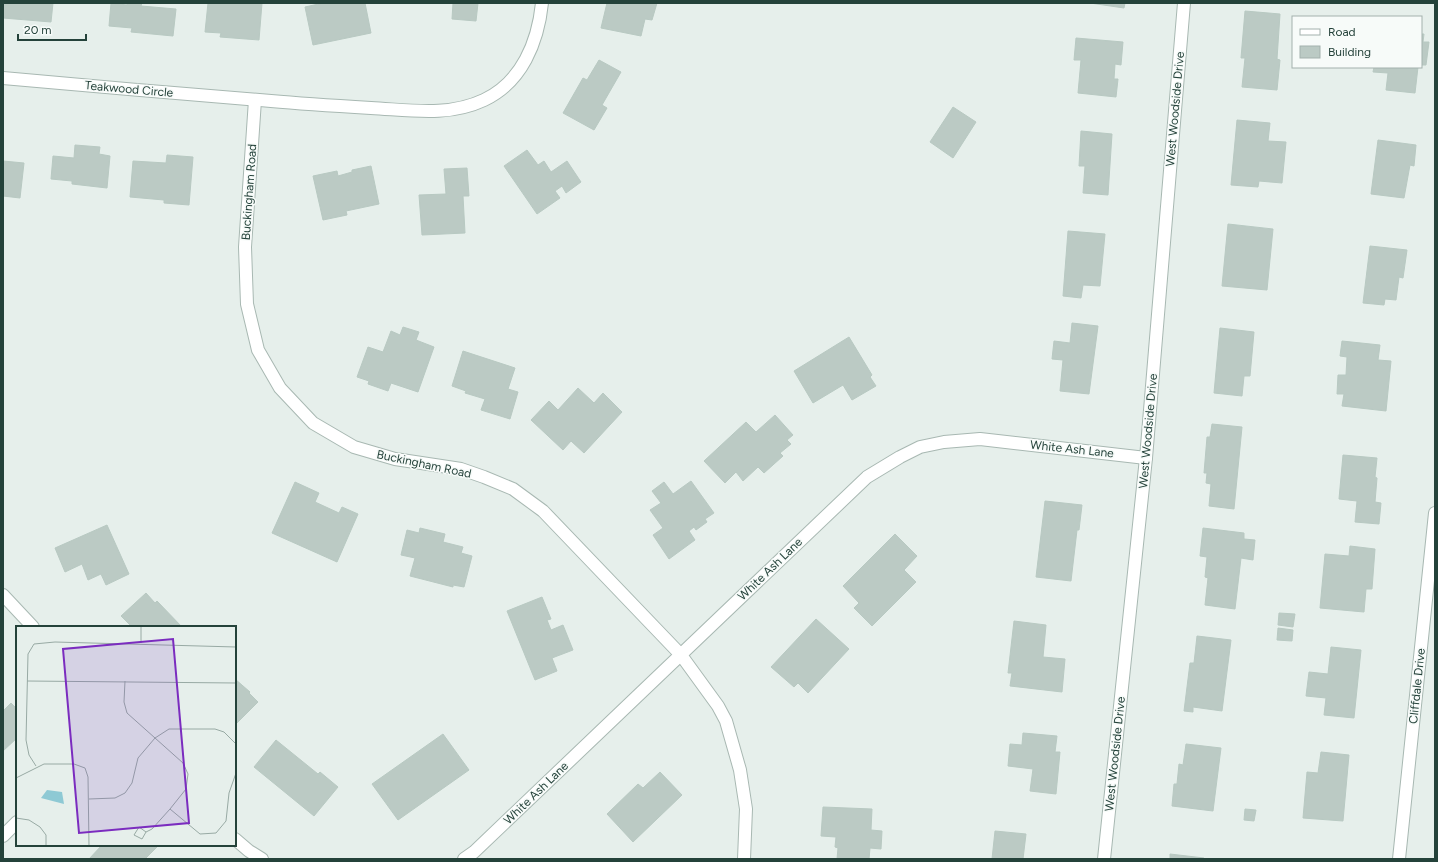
<svg xmlns="http://www.w3.org/2000/svg" width="1438" height="862" font-family="Figtree,sans-serif">
  <rect width="100%" height="100%" fill="#e6efeb"/>
  <g fill="#bbcac4" stroke="#b8c9c2">
    <polygon points="3,3 53,3 51,22 3,18"/>
    <polygon points="111,3 127,5 127,3 142,3 141,6 176,9 173,36 131,32 132,28 109,26"/>
    <polygon points="208,3 262,3 259,40 220,37 221,33 205,32"/>
    <polygon points="323,3 365,3 371,33 313,45 305,7"/>
    <polygon points="453,3 478,3 476,21 452,19"/>
    <polygon points="607,3 657,3 652,20 645,19 641,36 601,28"/>
    <polygon points="1090,3 1125,3 1124,8"/>
    <polygon points="1245,11 1280,14 1277,59 1280,60 1277,90 1242,87 1245,58 1241,58"/>
    <polygon points="1421,34 1424,34 1423,42 1429,42 1426,65 1421,65"/>
    <polygon points="1076,38 1123,42 1121,65 1115,64 1114,79 1118,79 1116,97 1078,93 1081,60 1074,60"/>
    <polygon points="599,60 621,72 602,105 607,108 594,130 563,113 583,78 587,80"/>
    <polygon points="1374,67 1418,67 1415,93 1386,90 1388,73 1373,72"/>
    <polygon points="953,107 976,122 953,158 930,142"/>
    <polygon points="1237,120 1270,123 1268,141 1286,142 1282,183 1259,181 1258,187 1231,185"/>
    <polygon points="1081,131 1112,134 1108,195 1083,193 1085,166 1079,166"/>
    <polygon points="1378,140 1416,145 1414,166 1410,165 1404,198 1371,194"/>
    <polygon points="75,145 100,147 99,154 110,156 107,188 72,184 72,181 51,179 53,156 74,158"/>
    <polygon points="527,150 538,165 544,161 551,172 567,161 581,182 566,193 562,186 555,191 560,198 537,214 504,166"/>
    <polygon points="167,155 193,157 189,205 164,203 164,200 130,197 133,161 166,163"/>
    <polygon points="3,161 24,163 20,198 3,196"/>
    <polygon points="371,166 379,204 346,211 347,215 323,220 313,176 337,171 338,176 352,172 352,170"/>
    <polygon points="467,168 469,196 463,196 465,233 422,235 419,195 446,194 444,169"/>
    <polygon points="1228,224 1273,229 1267,290 1222,286"/>
    <polygon points="1068,231 1105,234 1100,286 1083,285 1081,298 1063,296"/>
    <polygon points="1370,246 1407,250 1403,278 1399,277 1396,300 1385,299 1384,305 1363,303"/>
    <polygon points="1072,323 1098,326 1089,394 1060,391 1063,360 1052,359 1054,341 1070,343"/>
    <polygon points="403,327 419,332 416,340 434,347 418,392 391,383 388,391 368,384 369,381 357,377 368,347 383,352 391,331 400,335"/>
    <polygon points="1220,328 1254,332 1250,376 1244,376 1242,396 1214,393"/>
    <polygon points="849,337 872,375 870,377 876,386 852,400 843,385 813,403 794,371"/>
    <polygon points="1342,341 1380,345 1378,360 1391,361 1386,411 1342,406 1344,394 1337,394 1338,375 1346,375 1347,357 1340,356"/>
    <polygon points="463,351 515,368 508,389 518,392 510,419 481,410 485,399 465,393 466,391 452,386"/>
    <polygon points="578,388 594,403 603,393 622,412 584,453 571,441 563,450 531,420 549,401 558,410"/>
    <polygon points="775,415 793,435 787,440 791,444 780,453 783,456 764,473 758,467 743,481 736,472 725,483 704,461 746,422 756,432"/>
    <polygon points="1212,424 1242,427 1234,509 1209,506 1211,484 1206,483 1207,473 1204,473 1207,437 1210,437"/>
    <polygon points="1343,455 1377,458 1375,477 1377,478 1375,502 1381,503 1379,524 1355,522 1357,501 1339,499"/>
    <polygon points="691,481 714,513 705,519 707,522 696,530 694,527 689,531 695,540 669,559 653,535 663,528 650,510 661,503 652,491 664,482 673,494"/>
    <polygon points="295,482 319,493 315,502 339,513 342,507 358,514 337,562 272,533"/>
    <polygon points="1045,501 1082,505 1079,530 1077,530 1071,581 1036,577"/>
    <polygon points="107,525 129,574 106,585 101,574 88,580 82,564 65,572 55,548"/>
    <polygon points="420,528 445,534 443,542 463,547 461,553 472,556 464,587 453,585 453,587 410,576 415,558 401,555 407,530 419,533"/>
    <polygon points="1203,528 1244,533 1244,539 1255,540 1253,560 1241,558 1235,609 1205,605 1208,578 1205,577 1207,557 1200,556"/>
    <polygon points="895,534 917,556 904,570 916,582 872,626 854,608 859,603 843,586"/>
    <polygon points="1350,546 1375,549 1372,589 1366,589 1364,612 1320,608 1325,554 1349,556"/>
    <polygon points="146,593 155,603 157,601 182,627 130,627 131,626 121,616"/>
    <polygon points="542,597 551,619 547,620 551,630 563,625 573,650 552,658 557,671 535,680 507,611"/>
    <polygon points="1279,613 1295,614 1293,627 1278,625"/>
    <polygon points="816,619 849,649 808,693 798,683 794,687 771,667"/>
    <polygon points="1014,621 1046,625 1043,657 1065,659 1062,692 1010,686 1012,673 1008,673"/>
    <polygon points="1278,628 1293,630 1292,641 1277,640"/>
    <polygon points="1197,636 1231,640 1222,711 1193,707 1193,712 1184,711 1190,663 1194,663"/>
    <polygon points="1331,647 1361,650 1354,718 1324,715 1326,698 1306,696 1309,672 1328,674"/>
    <polygon points="235,679 250,692 249,693 258,702 235,725"/>
    <polygon points="11,703 17,709 17,738 3,751 3,711"/>
    <polygon points="1023,733 1057,736 1055,752 1060,752 1056,794 1030,791 1033,769 1008,766 1010,744 1022,745"/>
    <polygon points="443,734 469,770 398,820 372,784"/>
    <polygon points="276,740 318,774 320,772 338,787 314,816 254,767"/>
    <polygon points="1186,744 1221,748 1213,811 1172,806 1174,784 1177,784 1179,764 1183,765"/>
    <polygon points="1321,752 1349,755 1343,821 1303,818 1307,772 1318,773"/>
    <polygon points="660,772 682,795 633,842 607,814 638,784 643,788"/>
    <polygon points="823,807 872,809 871,830 882,831 881,849 870,848 869,859 837,859 838,848 835,847 836,837 821,836"/>
    <polygon points="1245,809 1256,810 1254,821 1244,820"/>
    <polygon points="995,831 1026,834 1023,859 992,859"/>
    <polygon points="102,845 159,845 145,859 89,859"/>
    <polygon points="1170,854 1204,858 1204,859 1170,859"/>
  </g>
  <g fill="none" stroke-linecap="round" stroke-linejoin="round">
    <g stroke="#a8b8b2" stroke-width="14">
      <g id="street">
        <path d="M3,78C92,86 182,94 271,101C305,104 338,106 371,108C410,110 448,117 484,100C522,82 538,42 542,3"/>
        <polyline points="255,100 245,247 247,304 258,350 280,388 313,423 354,447 395,459 461,469 484,477 513,489 543,511 681,655 718,706 726,721 740,770 746,809 744,859"/>
        <polyline points="3,595 33,627"/>
        <polyline points="3,836 17,822"/>
        <polyline points="235,839 249,851 262,859"/>
        <polyline points="464,859 474,852 867,477 900,457 920,447 944,442 980,439 1146,458"/>
        <polyline points="1104,859 1146,458 1184,3"/>
        <polyline points="1399,859 1435,513"/>
      </g>
    </g>
    <use href="#street" stroke="#fff" stroke-width="12"/>
  </g>
  <g text-anchor="middle" dominant-baseline="central" stroke-width="3" stroke-linejoin="round" paint-order="stroke">
    <g font-size="12" fill="#24423a" stroke="#f7fbf9">
      <text transform="translate(129 89) rotate(5)">Teakwood Circle</text>
      <text transform="translate(1175 109) rotate(-85)">West Woodside Drive</text>
      <text transform="translate(249 192) rotate(-86)">Buckingham Road</text>
      <text transform="translate(1148 431) rotate(-85)">West Woodside Drive</text>
      <text transform="translate(1072 449) rotate(6)">White Ash Lane</text>
      <text transform="translate(424 464) rotate(12)">Buckingham Road</text>
      <text transform="translate(770 569) rotate(-44)">White Ash Lane</text>
      <text transform="translate(1417 686) rotate(-84)">Cliffdale Drive</text>
      <text transform="translate(1115 754) rotate(-84)">West Woodside Drive</text>
      <text transform="translate(536 793) rotate(-44)">White Ash Lane</text>
    </g>
  </g>
  <g transform="translate(16 626)">
    <rect width="220" height="220" fill="#e6efeb"/>
    <path d="M31,164L46,166L48,178L25,172Z" fill="#8ec9d4"/>
    <path fill="none" stroke="#98aaa4" stroke-width="1" d="M125,17V0M11,55L220,57M109,55L108,76L111,87L167,137L172,148L170,163L154,183L136,203L130,206L123,201L118,209L126,213L130,206M20,140L13,129L10,114L12,28L18,18L39,16L220,21M0,152L28,138H58L69,142L72,151L73,220M73,173L99,172L109,167L116,157L122,132L139,112L153,103H199L208,106L220,118M154,183L184,208L200,207L210,195L213,167L220,147M0,192L13,194L24,201L30,209V220"/>
    <path fill="#7b2cbf" fill-opacity="0.15" stroke="#7b2cbf" stroke-width="2" d="M157,13L173,197L63,207L47,23Z"/>
    <rect width="220" height="220" fill="none" stroke="#24423a" stroke-width="2"/>
  </g>
  <rect width="1438" height="862" fill="none" stroke="#24423a" stroke-width="8"/>
  <rect x="1292" y="16" width="130" height="52" fill="#f7fbf9" stroke="#a3b1ad"/>
  <rect x="1300" y="29" width="20" height="6" fill="#ffffff" stroke="#a3b1ad"/>
  <text x="1328" y="36" font-size="12" fill="#24423a">Road</text>
  <rect x="1300" y="46" width="20" height="12" fill="#bbcac4" stroke="#a3b1ad"/>
  <text x="1328" y="56" font-size="12" fill="#24423a">Building</text>
  <path d="M18 34v6h68v-6" fill="none" stroke="#24423a" stroke-width="2"/>
  <text x="24" y="34" font-size="12" fill="#24423a" stroke="#f7fbf9" stroke-width="3" paint-order="stroke">20 m</text>
</svg>
